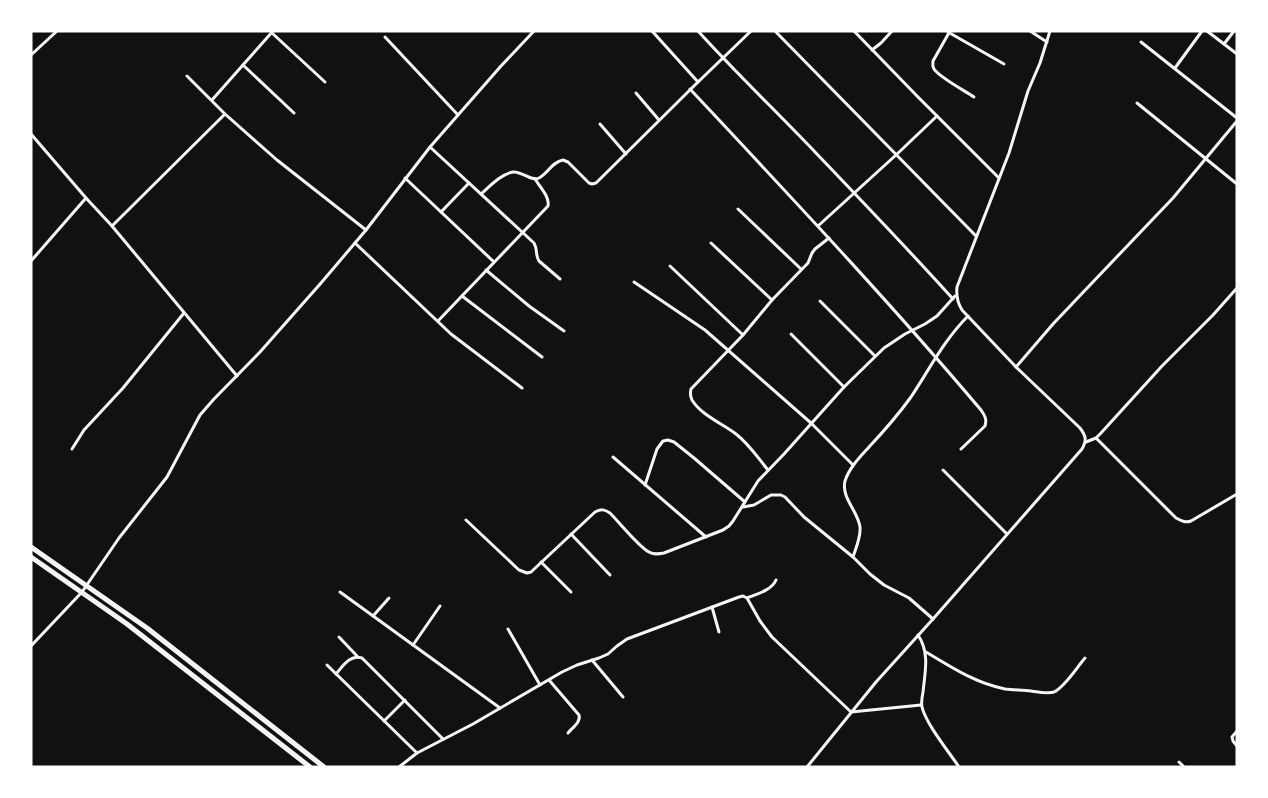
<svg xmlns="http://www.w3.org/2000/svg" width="1268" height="798" font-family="Arial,sans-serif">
  <rect width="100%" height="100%" fill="#111"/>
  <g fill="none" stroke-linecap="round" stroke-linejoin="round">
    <g stroke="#f5f5f5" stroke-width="3">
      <polyline points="652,31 698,82"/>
      <path d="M698,31C736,73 776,111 815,152C861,200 908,249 953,299"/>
      <polyline points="775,31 976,236"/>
      <polyline points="854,31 918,97 999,178"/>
      <path d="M950,31L933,61C933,65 932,66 934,69C939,77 965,91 974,97"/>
      <polyline points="1030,31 1047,42"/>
      <polyline points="1207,31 1237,54"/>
      <polyline points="948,32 1004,64"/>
      <polyline points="272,33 325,82"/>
      <polyline points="385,37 458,115"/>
      <polyline points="1141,42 1237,118"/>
      <polyline points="1224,44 1234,31"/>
      <polyline points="872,50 881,43 892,31"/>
      <polyline points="31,55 57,31"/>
      <polyline points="243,65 294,113"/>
      <polyline points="1175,68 1202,31"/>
      <polyline points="187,76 225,114 277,160 366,230"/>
      <path d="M690,89C789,195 888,300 981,410C985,416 987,419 985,426L961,449"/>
      <polyline points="636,93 659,120"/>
      <polyline points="212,100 273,31"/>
      <polyline points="1137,103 1237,184"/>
      <polyline points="600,124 626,154"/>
      <polyline points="31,134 86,198 112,226 237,376"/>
      <path d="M430,147L534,243C538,250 535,255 539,261L560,279"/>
      <polyline points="405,178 494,262"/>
      <path d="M481,194C490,186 501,174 513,172C522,171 532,182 539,178C548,173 552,162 563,160L568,162L589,183L592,184L596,183L698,82L751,31"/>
      <polyline points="738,209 801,269"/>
      <polyline points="441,212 469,183"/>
      <polyline points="112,226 225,114"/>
      <polyline points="818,226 896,155 937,116"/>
      <polyline points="355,243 451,334 522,388"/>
      <polyline points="711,243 772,300"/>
      <polyline points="31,261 86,198"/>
      <polyline points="670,266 743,335"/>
      <polyline points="486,270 529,306 564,331"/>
      <polyline points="634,282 705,330 811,423 853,465"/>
      <polyline points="462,296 542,357"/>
      <polyline points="820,301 875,356"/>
      <path d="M438,321L548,206C550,197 540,187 535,179"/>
      <polyline points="791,334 844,387"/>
      <polyline points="1016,367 1053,324 1091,284 1173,198 1237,121"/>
      <path d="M1096,438L1176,518C1182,521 1185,523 1191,521L1237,494"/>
      <polyline points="1086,442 1096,438 1101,433 1162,366 1213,315 1237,288"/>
      <polyline points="72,449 84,430 123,388 184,313"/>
      <polyline points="613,457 706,537"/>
      <path d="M768,470C758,458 749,444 736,434C723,424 701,415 692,400C690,396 690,393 691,389L743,335L772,300L808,263L812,253L815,249L829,238"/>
      <polyline points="943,470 1007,534"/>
      <polyline points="645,485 657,449 663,441 668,440 674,442 694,458 745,502"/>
      <polyline points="743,507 754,505 771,495 781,495 785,497 804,517 853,557 870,574 884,585 909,598 933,619"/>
      <path d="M466,520L519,570L527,573L531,572L595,512C601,509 604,509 610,513C619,522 639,547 649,552C654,555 659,554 664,553L723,530L729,526L733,521L758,481L784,454L844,387L884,348L905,334L925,324L937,316L955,296"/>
      <polyline points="571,534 610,575"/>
      <path d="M853,557C856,548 861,537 860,527C858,511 841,498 845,481C849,468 860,457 869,447C884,431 898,415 911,397C929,370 944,340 968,316"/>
      <polyline points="541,562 571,592"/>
      <polyline points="340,592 500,708"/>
      <path d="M747,598C757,594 772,590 776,580"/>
      <polyline points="712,607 719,632"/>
      <polyline points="373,616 389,598"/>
      <polyline points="508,629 540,685"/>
      <path d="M918,635C930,653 925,672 923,692C922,697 921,703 922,707C926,724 949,752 959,767"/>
      <polyline points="339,637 357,656"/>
      <polyline points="413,645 440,606"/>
      <polyline points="31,646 82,592 119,538 167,477 200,415 214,399 260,352 321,283 366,230 430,147 501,66 534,31"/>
      <path d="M926,652C951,667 975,683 1005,689C1013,690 1023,690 1031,691C1038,692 1048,694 1054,692C1065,687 1077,667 1085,658"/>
      <polyline points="592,660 623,697"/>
      <polyline points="327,665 417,753"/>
      <path d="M336,674C343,666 350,654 362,658L443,739"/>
      <path d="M549,680L579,715C581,722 573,727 568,733"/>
      <polyline points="384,721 405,700"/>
      <polyline points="1237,731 1232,737 1233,741 1237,746"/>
      <polyline points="1179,762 1184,767"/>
      <polyline points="399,767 417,753 473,724 562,672 577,665 599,658 608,654 617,646 627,639 739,597 743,596 747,598 760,621 772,637 851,712 921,705"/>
      <path d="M807,767L876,682L933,619L1082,449C1087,440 1086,436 1080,428L1016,367L962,310C957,302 956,296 957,287L1009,153L1028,91L1040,63L1050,31"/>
    </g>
    <g stroke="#f5f5f5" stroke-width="5">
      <polyline points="31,547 147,628 324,767"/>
      <polyline points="31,557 127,624 310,767"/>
    </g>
  </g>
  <rect width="1268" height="798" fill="none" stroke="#ffffff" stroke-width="65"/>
</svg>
